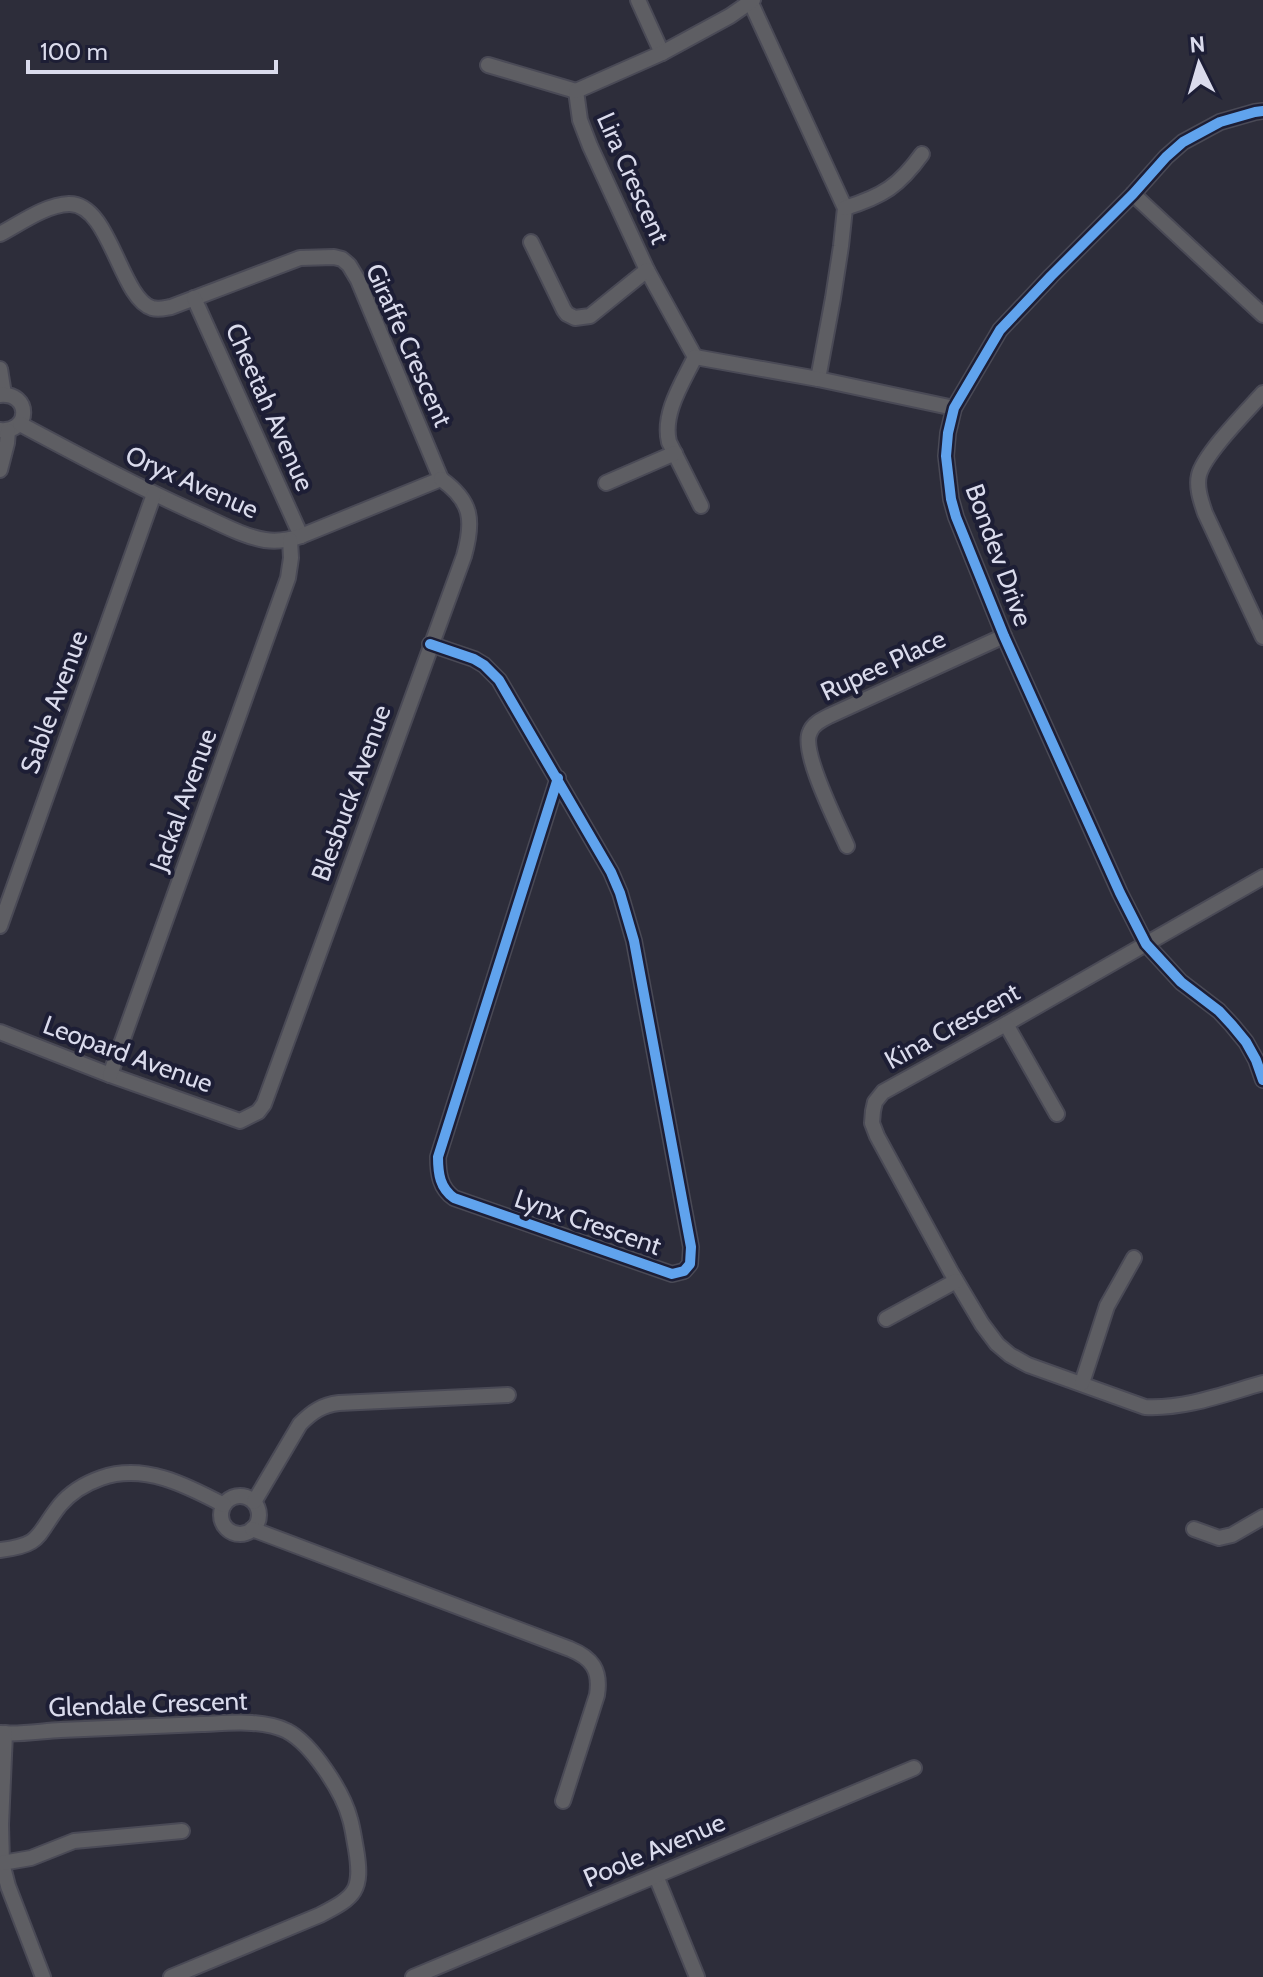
<svg xmlns="http://www.w3.org/2000/svg" width="1263" height="1977" font-family="Cabin,sans-serif">
  <rect width="100%" height="100%" fill="#2d2d3a"/>
  <g fill="none" stroke-linecap="round" stroke-linejoin="round">
    <g stroke="#4a4a56" stroke-width="18">
      <g id="minor">
        <polyline points="638,0 662,53"/>
        <polyline points="751,3 845,208 841,246 833,298 818,379"/>
        <polyline points="488,65 576,91"/>
        <polyline points="576,91 580,120 590,146 647,270 695,357"/>
        <polyline points="576,91 662,53 730,16 753,0"/>
        <polyline points="1263,111 1255,112 1220,122 1183,142 1166,157 1133,194 1051,276 1000,330 954,408 948,433 946,456 951,499 956,517 1004,636 1120,893 1146,944 1181,982 1219,1011 1232,1025 1246,1042 1256,1060 1263,1080"/>
        <polyline points="1133,194 1263,315"/>
        <path d="M845,208C883,196 899,186 922,154"/>
        <path d="M0,234C21,223 45,205 69,204C110,203 120,298 152,308C159,310 165,308 171,307L300,258L334,257L342,259L349,265L358,280L441,479"/>
        <polyline points="531,242 564,310 567,314 575,318 590,316 647,270"/>
        <polyline points="194,298 301,536"/>
        <polyline points="695,357 818,379 954,408"/>
        <path d="M695,357C683,382 662,413 669,442L701,506"/>
        <polyline points="0,369 4,394"/>
        <path d="M1263,393C1247,411 1204,454 1199,475C1196,487 1201,501 1205,513L1263,637"/>
        <path d="M0,395C31,392 31,433 0,430"/>
        <path d="M20,424C78,455 136,486 196,513C218,522 241,536 265,540C278,542 289,540 301,536L441,479"/>
        <polyline points="0,470 7,443 8,431"/>
        <polyline points="606,483 675,453"/>
        <path d="M430,644L474,659L484,665L499,680L611,872L620,893L634,941L691,1247L690,1264L684,1271L672,1274L454,1198C440,1188 438,1174 438,1157L558,778"/>
        <path d="M847,846C838,825 800,751 810,732C813,724 821,720 829,716L1004,636"/>
        <path d="M1263,877L1006,1024L883,1092L875,1102L873,1111L872,1123L877,1136L951,1272L982,1324L997,1344L1010,1355L1028,1365L1145,1407C1186,1409 1224,1394 1263,1383"/>
        <polyline points="0,926 154,494"/>
        <polyline points="1006,1024 1057,1114"/>
        <path d="M0,1032L110,1075L240,1121L258,1112L264,1104L464,556C474,520 472,501 441,479"/>
        <polyline points="110,1075 288,578 291,558 290,540"/>
        <polyline points="886,1319 956,1281"/>
        <polyline points="1082,1383 1107,1306 1134,1258"/>
        <circle cx="240" cy="1515" r="19"/>
        <path d="M254,1502L300,1424C312,1412 322,1405 339,1403L508,1395"/>
        <path d="M252,1529L570,1649C592,1658 601,1670 597,1695L563,1801"/>
        <polyline points="1194,1529 1219,1538 1232,1535 1263,1517"/>
        <path d="M0,1550C43,1545 36,1535 60,1505C71,1492 84,1484 101,1478C144,1463 186,1485 224,1505"/>
        <path d="M0,1733C20,1735 41,1731 61,1730C108,1728 155,1726 202,1724C229,1723 262,1719 287,1731C312,1744 343,1792 350,1819C353,1829 354,1839 356,1849C363,1891 355,1897 320,1915L171,1977"/>
        <polyline points="5,1733 1,1825 2,1863 8,1886 43,1977"/>
        <polyline points="2,1863 31,1858 74,1841 182,1831"/>
        <polyline points="656,1876 697,1977"/>
        <polyline points="413,1977 914,1768"/>
      </g>
    </g>
    <use href="#minor" stroke="#5e5e63" stroke-width="14"/>
    <g stroke="#1d1e35" stroke-width="15">
      <g id="cycleway">
        <polyline points="1263,111 1255,112 1220,122 1183,142 1166,157 1133,194 1051,276 1000,330 954,408 948,433 946,456 951,499 956,517 1004,636 1120,893 1146,944 1181,982 1219,1011 1232,1025 1246,1042 1256,1060 1263,1080"/>
        <path d="M430,644L474,659L484,665L499,680L611,872L620,893L634,941L691,1247L690,1264L684,1271L672,1274L454,1198C440,1188 438,1174 438,1157L558,778"/>
      </g>
    </g>
    <use href="#cycleway" stroke="#60a3ed" stroke-width="10"/>
  </g>
  <g text-anchor="middle" dominant-baseline="central" stroke-width="8" stroke-linejoin="round" paint-order="stroke">
    <g font-size="26" fill="#dadbec" stroke="#1d1e35">
      <text transform="translate(633 178) rotate(66)">Lira Crescent</text>
      <text transform="translate(409 345) rotate(66)">Giraffe Crescent</text>
      <text transform="translate(270 407) rotate(66)">Cheetah Avenue</text>
      <text transform="translate(192 482) rotate(24)">Oryx Avenue</text>
      <text transform="translate(999 555) rotate(70)">Bondev Drive</text>
      <text transform="translate(883 665) rotate(-25)">Rupee Place</text>
      <text transform="translate(54 702) rotate(-70)">Sable Avenue</text>
      <text transform="translate(351 793) rotate(-70)">Blesbuck Avenue</text>
      <text transform="translate(183 800) rotate(-70)">Jackal Avenue</text>
      <text transform="translate(952 1026) rotate(-29)">Kina Crescent</text>
      <text transform="translate(128 1054) rotate(20)">Leopard Avenue</text>
      <text transform="translate(588 1222) rotate(19)">Lynx Crescent</text>
      <text transform="translate(148 1704) rotate(-2)">Glendale Crescent</text>
      <text transform="translate(654 1850) rotate(-23)">Poole Avenue</text>
    </g>
  </g>
  <g transform="translate(1199 64) rotate(355)" stroke="#1d1e35" stroke-width="6" paint-order="stroke">
  <path d="M0-6L14 30L0 20L-14 30Z" fill="#dadbec"/>
  <text y="-12" font-size="22" font-weight="bold" text-anchor="middle" fill="#dadbec">N</text>
  </g>
  <path d="M28 60v12h248v-12" fill="none" stroke="#dadbec" stroke-width="4"/>
  <text x="40" y="60" font-size="24" fill="#dadbec" stroke="#1d1e35" stroke-width="6" paint-order="stroke">100 m</text>
</svg>
